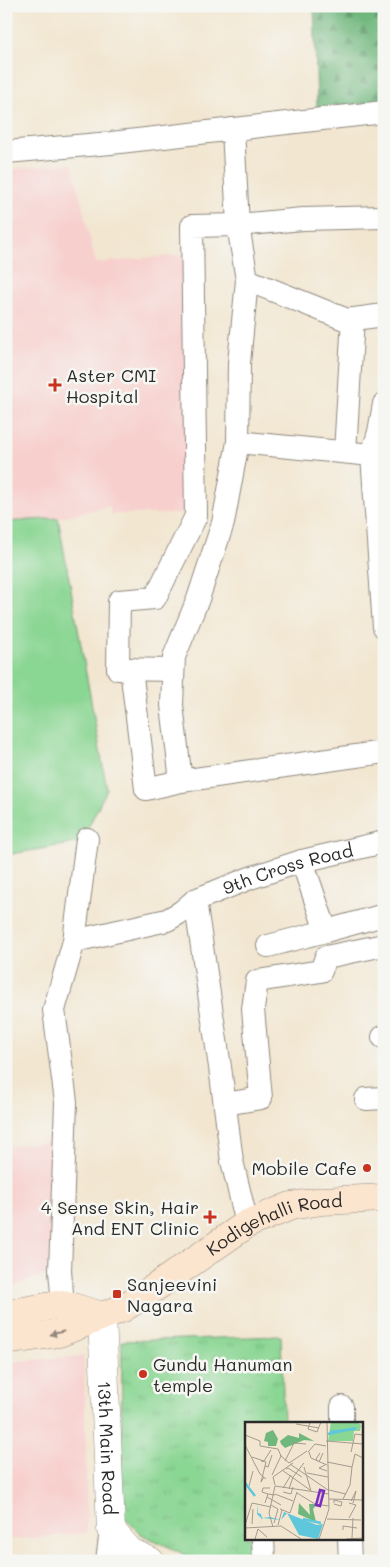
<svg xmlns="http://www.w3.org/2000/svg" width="390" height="1567" font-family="Mali,sans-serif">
  <defs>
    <pattern id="forest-firs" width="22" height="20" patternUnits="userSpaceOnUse" patternTransform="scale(1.25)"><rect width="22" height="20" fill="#6fb77d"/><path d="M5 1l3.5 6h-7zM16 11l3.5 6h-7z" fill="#5b9567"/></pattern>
    <pattern id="park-tufts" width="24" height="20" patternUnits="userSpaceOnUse" patternTransform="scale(1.25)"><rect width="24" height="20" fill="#8ad693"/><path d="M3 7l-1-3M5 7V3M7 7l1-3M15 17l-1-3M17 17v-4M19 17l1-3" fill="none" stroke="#77b87f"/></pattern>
  </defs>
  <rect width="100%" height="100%" fill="#f6f6f2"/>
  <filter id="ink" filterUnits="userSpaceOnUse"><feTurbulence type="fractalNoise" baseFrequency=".02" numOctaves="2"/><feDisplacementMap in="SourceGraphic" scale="10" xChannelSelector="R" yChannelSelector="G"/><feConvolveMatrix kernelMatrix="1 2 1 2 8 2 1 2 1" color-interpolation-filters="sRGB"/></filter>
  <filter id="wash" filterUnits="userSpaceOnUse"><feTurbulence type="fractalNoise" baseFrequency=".0096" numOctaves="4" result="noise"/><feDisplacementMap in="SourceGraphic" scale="20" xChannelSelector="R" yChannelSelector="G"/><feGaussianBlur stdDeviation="1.12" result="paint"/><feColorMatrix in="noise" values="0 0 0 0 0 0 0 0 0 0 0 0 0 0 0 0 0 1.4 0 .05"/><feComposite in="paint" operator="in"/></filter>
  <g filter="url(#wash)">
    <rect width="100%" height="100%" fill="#f2e6d0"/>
    <g fill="#f7d0ce">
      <polygon points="72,163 96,263 188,254 195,514 110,514 110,506 58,518 6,522 6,170"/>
      <polygon points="59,1141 47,1274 6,1289 6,1146"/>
      <polygon points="84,1356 87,1533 6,1540 6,1362"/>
    </g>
    <polygon fill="#8ad693" stroke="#5a805f" points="58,518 107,789 81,842 6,855 6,522"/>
    <polygon fill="url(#forest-firs)" stroke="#4d7154" points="314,6 384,6 384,102 317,107"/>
    <polygon fill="url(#park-tufts)" stroke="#5a805f" points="281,1336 284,1423 246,1423 246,1538 255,1538 256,1561 199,1561 141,1534 121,1514 122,1341"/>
  </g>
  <g filter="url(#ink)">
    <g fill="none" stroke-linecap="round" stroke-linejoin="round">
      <g stroke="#8e887e" stroke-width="24">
        <g id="minor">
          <polyline points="233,129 238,225 303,219 384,217"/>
          <polyline points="6,152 111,143 384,112"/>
          <polyline points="384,404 379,432 372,455 238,442 223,523 198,599 174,657 172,705 181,781 384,752"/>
          <polyline points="238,442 239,363 247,280"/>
          <polyline points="345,452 353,319"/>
          <polyline points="372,455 384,627"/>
          <polyline points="131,669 146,789 181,781"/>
          <polyline points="173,670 118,669 119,601 155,598 196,516 192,226 238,225 247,280 347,320 384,315"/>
          <polyline points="302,861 326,931 384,915"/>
          <polyline points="195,900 220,1067 232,1161 247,1224"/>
          <polyline points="74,941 87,839"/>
          <polyline points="268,946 326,931"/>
          <polyline points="383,1037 384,1037"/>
          <polyline points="366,1099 384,1098"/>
          <polyline points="225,1104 261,1098 253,1009 257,981 321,971 326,957 384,945"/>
          <path id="s1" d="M63,1304L60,1271L66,1102L54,1010L74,941L167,920L181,912L195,900L250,878L302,861L384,842"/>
          <polyline points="342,1407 342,1423"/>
          <polyline points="263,1538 264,1561"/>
          <polyline points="349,1538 350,1561"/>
          <polyline points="107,1561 111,1530"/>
        </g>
      </g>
      <g stroke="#8e887e" stroke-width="29">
        <g id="tertiary">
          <path id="s2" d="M102,1316L111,1530L130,1552L150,1561"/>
        </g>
      </g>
      <g stroke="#8e887e" stroke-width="29">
        <g id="secondary">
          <polyline points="6,1314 63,1304 102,1316"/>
          <path id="s3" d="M6,1341L59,1333L123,1308L156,1287L247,1224L291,1206L322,1201L384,1198"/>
        </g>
      </g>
      <use href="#minor" stroke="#fff" stroke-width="22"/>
      <use href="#tertiary" stroke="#fff" stroke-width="28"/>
      <use href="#secondary" stroke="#fce5cf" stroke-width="28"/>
    </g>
    <defs><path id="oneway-solid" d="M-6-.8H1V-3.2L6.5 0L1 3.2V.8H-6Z" transform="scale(1.25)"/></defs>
    <use fill="#94887d" href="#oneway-solid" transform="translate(57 1333) rotate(166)"/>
  </g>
  <g fill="#c8321e" stroke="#f6f6f2" stroke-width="2">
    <path d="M52.5 377.5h5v5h5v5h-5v5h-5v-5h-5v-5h5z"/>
    <circle cx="367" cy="1168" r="5"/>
    <path d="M207.5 1209.5h5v5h5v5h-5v5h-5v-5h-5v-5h5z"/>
    <rect x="112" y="1289" width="10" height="10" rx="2.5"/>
    <circle cx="143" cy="1374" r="5"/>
  </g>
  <g text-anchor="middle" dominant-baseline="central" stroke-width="5" stroke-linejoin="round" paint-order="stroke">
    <g font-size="18" fill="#2b2b2b" stroke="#f6f6f2" text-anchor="start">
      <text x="66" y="375">Aster CMI<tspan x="66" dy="21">Hospital</tspan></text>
      <text x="357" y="1168" text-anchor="end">Mobile Cafe</text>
      <text x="199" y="1207" text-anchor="end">4 Sense Skin, Hair<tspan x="199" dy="21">And ENT Clinic</tspan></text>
      <text x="127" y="1284">Sanjeevini<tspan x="127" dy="21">Nagara</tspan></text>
      <text x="153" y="1364">Gundu Hanuman<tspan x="153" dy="21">temple</tspan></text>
    </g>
    <g font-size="18" fill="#2b2b2b" stroke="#f6f6f2">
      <text stroke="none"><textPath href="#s1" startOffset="595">9th Cross Road</textPath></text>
      <text stroke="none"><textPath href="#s3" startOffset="298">Kodigehalli Road</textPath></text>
      <text stroke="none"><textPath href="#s2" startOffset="132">13th Main Road</textPath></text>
    </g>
  </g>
  <g transform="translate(245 1422)">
    <rect width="118" height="118" fill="#f2e6d0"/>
    <path d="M86,0H112L116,3L115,9H109L108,19H83Z" fill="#8ad693"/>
    <path d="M28,8L33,17L31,24H23V20L19,19L21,11ZM54,11L69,19L59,18L40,26L36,22L35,19L43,13L54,16ZM54,81L65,93L64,82H72L68,87L71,100L53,92Z" fill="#6fb77d"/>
    <path d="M13,82V91L16,92L17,96L25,95L36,98L39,90L72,103L78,102L73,117L54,113L42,91L36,98L18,96L11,105L17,97L12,92Z" fill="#5fc7db"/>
    <path fill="none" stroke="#5fc7db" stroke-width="2.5" d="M85,10L110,7M83,12L111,6M0,61L10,74M58,97L76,101"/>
    <path fill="none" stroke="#a29b8e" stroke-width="1" d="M65,0L63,7L72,10L76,0M51,2L74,6M0,13L15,19V24L33,27L36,34M81,19L118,22M0,23L15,52L21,57M63,30L70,22L81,24M64,30L66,36L82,43M106,30L110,12L118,13M75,31L71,37L74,40L78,31M35,33L44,41L62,29M7,35L19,39L26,28M16,39L21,40L16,60L19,55M40,39L49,21L61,22M82,40L107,45L110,32L118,36M45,42L83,68M80,43L74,46L82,49M20,44L23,45L27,33M59,45L66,69M41,47L43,46L57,55M37,48L65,68M62,51L83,55M27,53L36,34M30,63L28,55L48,41M4,64L8,49M30,64L84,72M38,66L46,53M44,67L48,55L59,41M84,68L101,72M38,70L46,72L48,65M52,71L70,82L84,84M23,72L17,70L18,66H25M30,72L48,79M22,75L36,83M84,77L118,78M98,77L105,63L107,45M106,79L111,69L108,81M7,81L26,85M20,81L23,72L30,73M89,81V78L97,80L96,84L89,82M104,81L111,83L104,96M26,83L33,87L29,101M35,87L45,91L52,70M82,97L116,98M7,102L8,87M0,103L7,81M33,103L37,88M28,105L24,91L30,64M0,106L36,104L56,117M98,108V104L112,106M107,116L108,96M10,117L13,107L22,115M74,117L84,87L82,0M101,117L118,116"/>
    <path fill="#7b2cbf" fill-opacity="0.15" stroke="#7b2cbf" stroke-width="2.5" d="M75,68L79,69L75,84L71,83Z"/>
    <rect width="118" height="118" fill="none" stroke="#2b2b2b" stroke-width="2.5"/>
  </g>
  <rect width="390" height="1567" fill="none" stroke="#f6f6f2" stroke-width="25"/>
</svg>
